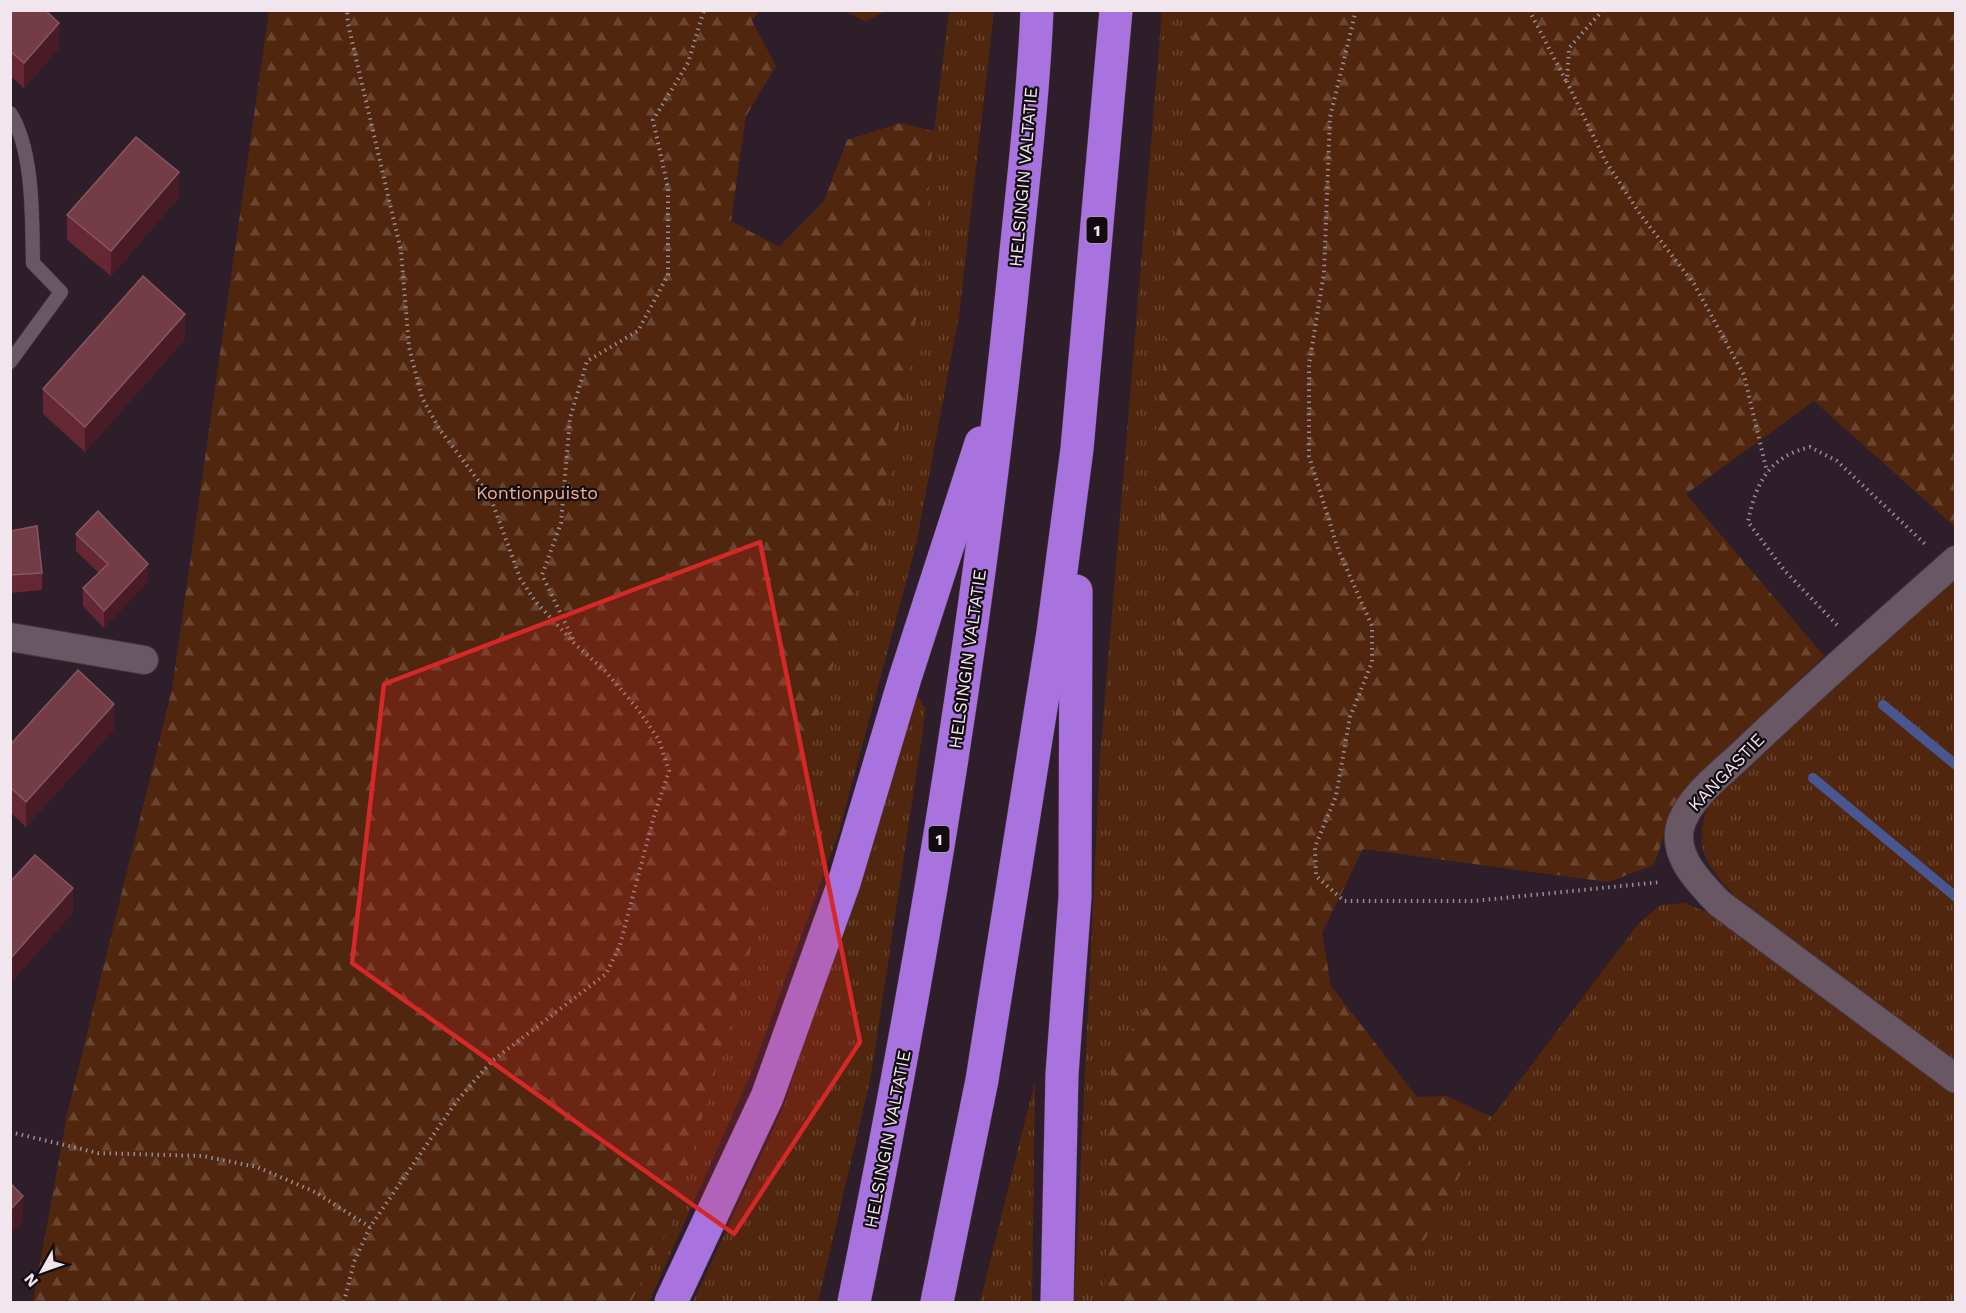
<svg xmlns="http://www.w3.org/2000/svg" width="1966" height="1313" font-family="'Work Sans',sans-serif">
  <defs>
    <pattern id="grass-tufts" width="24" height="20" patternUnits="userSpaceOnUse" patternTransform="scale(1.5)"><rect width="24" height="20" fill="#50260e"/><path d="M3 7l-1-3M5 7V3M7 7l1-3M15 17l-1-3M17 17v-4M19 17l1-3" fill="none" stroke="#6a4631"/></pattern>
    <pattern id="forest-firs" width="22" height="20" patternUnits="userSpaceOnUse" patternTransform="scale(1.5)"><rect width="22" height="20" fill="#50260e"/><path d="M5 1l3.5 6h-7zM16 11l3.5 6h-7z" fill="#6a4631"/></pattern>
  </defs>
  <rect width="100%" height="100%" fill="#2e1e29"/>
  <g fill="url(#grass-tufts)">
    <polygon points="949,11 994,11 959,315 916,545 839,832 752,1071 649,1302 631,1302 671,1225 867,548 886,505 918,307 934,131"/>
    <polygon points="1162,11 1193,11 1189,106 1153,464 1179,639 1164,978 1111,1063 1105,1302 1074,1302 1100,757"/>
    <path d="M1955,574V1064L1734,895C1701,861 1693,843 1711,798Z"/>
    <polygon points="913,697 919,697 925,709 923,729 871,1076 818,1302 693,1302 784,1106"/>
    <polygon points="1684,903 1731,922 1955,1094 1955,1302 1404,1302 1405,1276 1492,1117 1639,923 1661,905"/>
    <polygon points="1035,1081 1032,1302 980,1302"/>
  </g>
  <g fill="url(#forest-firs)">
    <polygon points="269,11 759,11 752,21 776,66 746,116 731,221 779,247 824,201 847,140 900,123 934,131 918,307 886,505 867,548 671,1225 631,1302 33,1302 67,1115 172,689"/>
    <polygon points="846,11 886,11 865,22"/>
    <polygon points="1193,11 1955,11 1955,527 1814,401 1686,494 1824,656 1704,770 1674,807 1654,865 1608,882 1363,849 1322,933 1331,986 1417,1097 1447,1096 1492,1117 1405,1276 1404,1302 1105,1302 1111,1063 1164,978 1179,639 1153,464 1189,106"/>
  </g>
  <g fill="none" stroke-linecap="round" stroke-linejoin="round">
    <g stroke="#485790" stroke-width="10">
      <polyline points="1883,705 1956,765"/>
      <polyline points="1813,778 1956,897"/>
    </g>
    <g stroke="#463942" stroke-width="15">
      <path id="service" d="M10,113C34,150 32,220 33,263L61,292L10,362"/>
    </g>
    <g stroke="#463942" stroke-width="30">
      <g id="minor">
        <path d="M1956,560C1884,624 1812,687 1743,753C1722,773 1693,794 1682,821C1669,853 1699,882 1719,903L1956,1079"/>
        <polyline points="10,637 144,660"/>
      </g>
    </g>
    <g stroke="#463942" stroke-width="34">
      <g id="motorway">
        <polyline points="671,1302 767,1097 844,883 905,678 981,443"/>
        <path d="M854,1302C922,968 978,631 1012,292C1021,198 1033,104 1037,10"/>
        <polyline points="937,1302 982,1080 1053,632 1077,449 1116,10"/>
        <polyline points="1057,1302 1062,1074 1075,897 1076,591"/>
      </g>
    </g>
    <g stroke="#998c94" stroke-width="4" stroke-dasharray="1.5 4.5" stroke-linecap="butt">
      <polyline points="1356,10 1330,117 1324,273 1309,365 1309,456 1338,549 1372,626 1372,662 1350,717 1336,796 1315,847 1316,876 1344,901 1474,901 1661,882"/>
      <polyline points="1529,10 1566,81"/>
      <polyline points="1603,10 1569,48 1567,82 1605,160 1640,214 1694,284 1744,375 1767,472"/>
      <path d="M1837,625L1784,570L1748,522C1756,482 1769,457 1810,447L1837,461L1926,545"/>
      <polyline points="573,639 542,575 561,523 570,418 587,361 638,331 668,275 668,188 653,120 688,63 704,10"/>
      <polyline points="10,1132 98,1153 203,1156 257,1167 315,1192 370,1227"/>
      <polyline points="344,1302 354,1262 370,1227 456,1102 492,1061 606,974 620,945 654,816 669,771 659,740 637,708 605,671 576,645 535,601 520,578 490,496 440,430 422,398 409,347 401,251 348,24 347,10"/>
    </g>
    <use href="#service" stroke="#6a5764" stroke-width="14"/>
    <use href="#minor" stroke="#6a5764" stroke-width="28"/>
    <use href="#motorway" stroke="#a872df" stroke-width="33"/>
  </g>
  <g fill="#652733">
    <polygon points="10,10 59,48 24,88 10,76"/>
    <polygon points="179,197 111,276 67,240 67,215"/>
    <polygon points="185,339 85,452 43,414 43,389"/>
    <polygon points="10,531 42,573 42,590 10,593"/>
    <polygon points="76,534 148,581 104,628 83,606 83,588 99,573 76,551"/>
    <polygon points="114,729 26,827 10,812 10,745"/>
  </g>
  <g fill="#481b27">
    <polygon points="59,23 59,48 24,88 24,63"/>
    <polygon points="179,172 179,197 111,276 111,251"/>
    <polygon points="185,314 185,339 85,452 85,427"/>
    <polygon points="148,564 148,581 104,628 104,611"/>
    <polygon points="114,704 114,729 26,827 26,802"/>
    <polygon points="73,888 73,913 10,984 10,959"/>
    <polygon points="23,1196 23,1221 10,1235 10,1210"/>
  </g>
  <g fill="#743c47" stroke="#875661" stroke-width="1.5">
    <polygon points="10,10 45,10 59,23 24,63 10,51"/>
    <polygon points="136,137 179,172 111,251 67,215"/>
    <polygon points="143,276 185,314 85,427 43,389"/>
    <polygon points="98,511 148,564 104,611 83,588 108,564 76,534"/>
    <polygon points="37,526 42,573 10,575 10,531"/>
    <polygon points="78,670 114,704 26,802 10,787 10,745"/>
    <polygon points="35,855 73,888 10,959 10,882"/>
    <polygon points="10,1183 23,1196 10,1210"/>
  </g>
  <path fill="#d62828" fill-opacity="0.2" stroke="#d62828" stroke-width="4.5" stroke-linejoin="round" d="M760,542L860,1042L734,1234L352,963L384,684Z"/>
  <g text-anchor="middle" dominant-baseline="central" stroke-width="4.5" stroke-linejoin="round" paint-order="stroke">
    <g fill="#120b0f" stroke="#aea4aa" stroke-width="1.5">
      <rect x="1086.5" y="217" width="21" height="26" rx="4.5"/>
      <rect x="928.5" y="826" width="21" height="26" rx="4.5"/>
    </g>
    <g font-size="16" font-weight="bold" fill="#f1e6ed">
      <text x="1097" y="230">1</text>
      <text x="939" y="839">1</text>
    </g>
    <g font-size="18" fill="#f1e6ed" stroke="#120b0f">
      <text transform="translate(1023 177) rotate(-85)">HELSINGIN VALTATIE</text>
      <text transform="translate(967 659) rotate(-82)">HELSINGIN VALTATIE</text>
      <text transform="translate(1726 772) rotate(-46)">KANGASTIE</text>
      <text transform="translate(887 1139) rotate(-79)">HELSINGIN VALTATIE</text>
    </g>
    <g font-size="18" fill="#f8ae8a" stroke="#120b0f">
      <text x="537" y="492">Kontionpuisto</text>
    </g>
  </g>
  <rect width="1966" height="1313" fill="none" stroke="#f1e6ed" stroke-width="24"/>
  <g transform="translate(42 1271) rotate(230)" stroke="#120b0f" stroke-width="4.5" paint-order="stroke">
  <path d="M0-4.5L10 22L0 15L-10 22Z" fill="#f1e6ed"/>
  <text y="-9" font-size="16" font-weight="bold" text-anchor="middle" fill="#f1e6ed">N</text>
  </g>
</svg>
